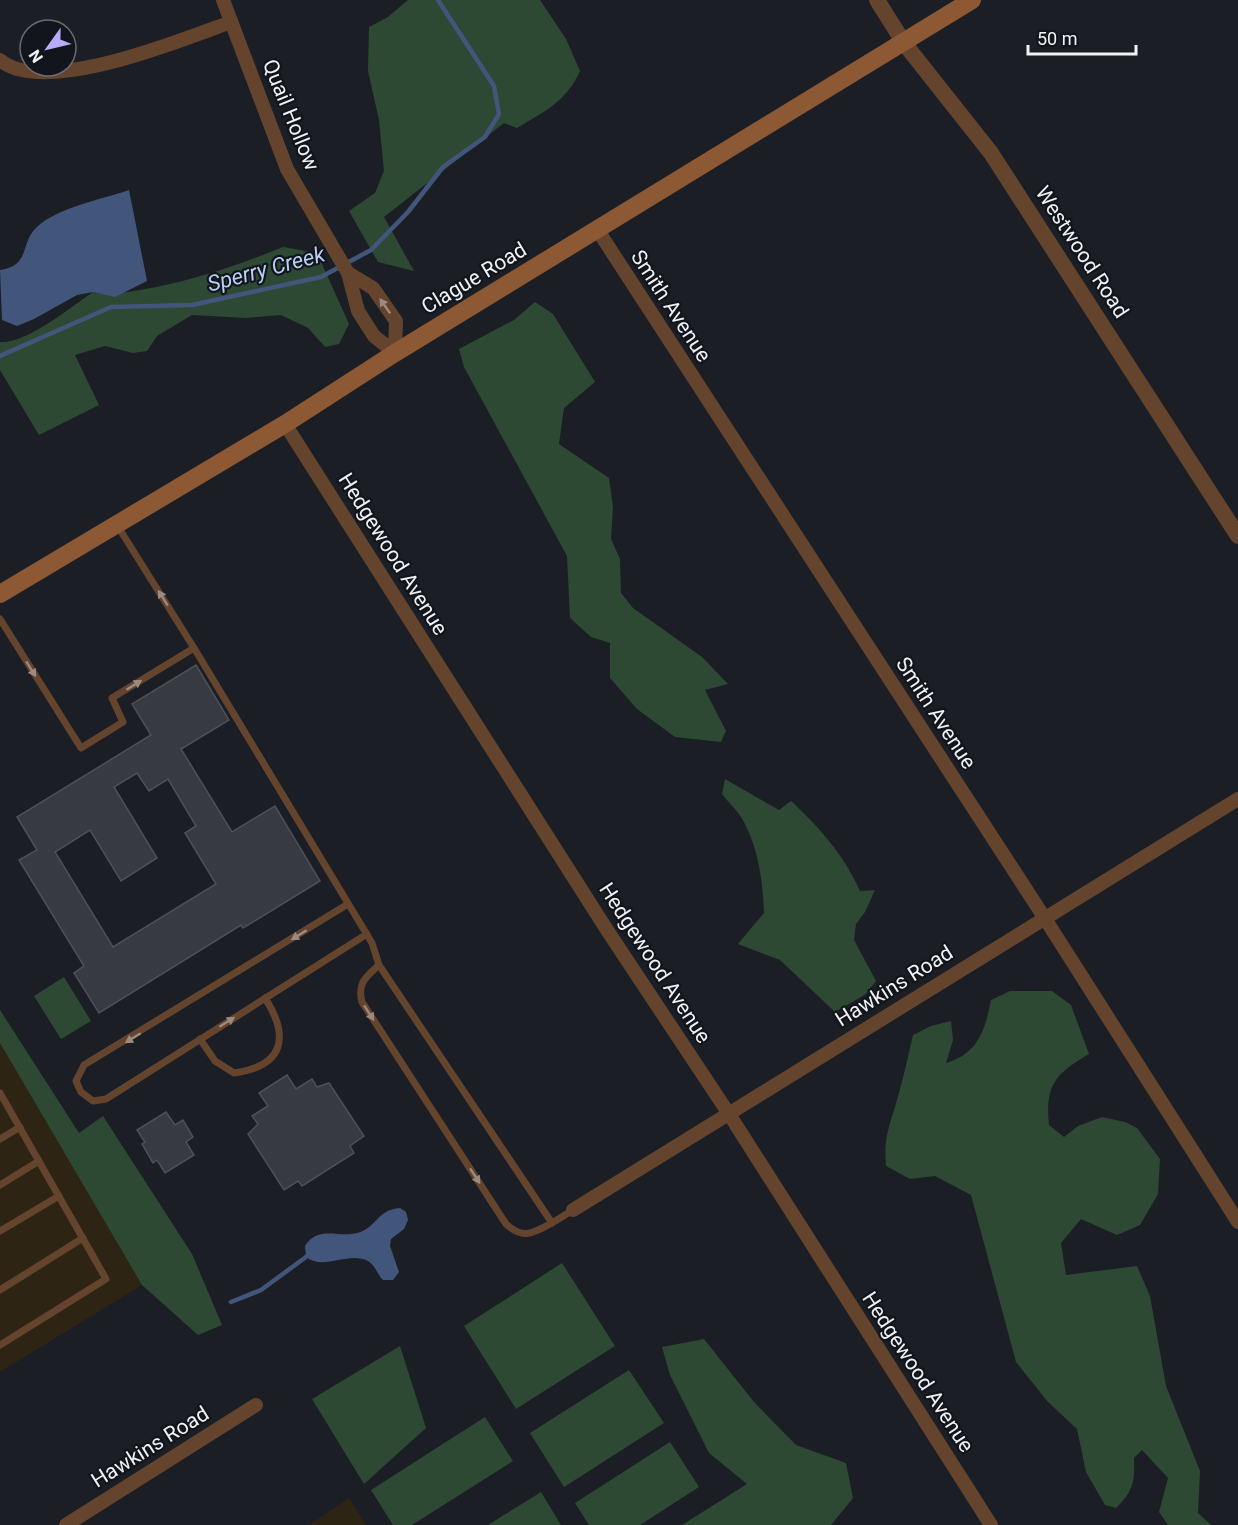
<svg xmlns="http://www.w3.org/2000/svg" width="1238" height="1525" font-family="Roboto,sans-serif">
  <rect width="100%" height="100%" fill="#1b1e25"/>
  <g fill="#2d2414">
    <polygon points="0,1043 142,1285 0,1372"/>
    <polygon points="349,1498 366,1525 309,1525 324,1515"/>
  </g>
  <g fill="#2d4934">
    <path d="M408,0H540L566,39L580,71C566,102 545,111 517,128L504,123L384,217L414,271L378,262L349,211L375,193L384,171L379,120L368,71L369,27L388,17Z"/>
    <path d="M283,247L317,253L349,324L339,344L325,347L308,328L281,315L246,318L192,315L157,336L147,351L133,353L105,346L75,355L99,405L39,435L0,370V342C26,344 71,307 93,292C106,296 120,293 134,291C186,283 234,267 283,247Z"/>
    <polygon points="535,302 553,314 595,382 564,408 559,444 609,478 613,507 611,539 620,559 621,593 633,608 702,657 728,684 705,690 726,731 721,742 675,737 637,709 610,678 610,643 591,637 570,618 567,556 464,367 459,349 514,320"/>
    <path d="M725,779L779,810L791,801C820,828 844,855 860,891L875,890L865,912L856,924L854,940L876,981L866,994L835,1012L780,960L738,944L764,913C763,884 759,851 745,824C740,813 729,803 722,794Z"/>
    <polygon points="64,977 91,1021 61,1039 34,996"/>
    <path d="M1010,991H1052L1071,1005L1089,1054C1055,1074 1045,1085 1049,1125L1064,1137L1078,1126L1102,1117L1125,1122L1137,1128L1160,1159L1158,1194L1140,1225L1117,1235L1081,1219L1061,1243L1066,1275L1137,1266L1150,1296L1166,1386L1200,1471L1198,1513L1211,1525H1168L1159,1512L1168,1478L1142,1450L1134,1458C1135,1482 1133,1492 1116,1508L1105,1505L1086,1472L1077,1429L1048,1402L1016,1362L971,1195L935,1176L910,1179L886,1166C883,1136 891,1123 898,1096C904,1076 908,1056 913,1035L931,1026L951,1021L953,1040L946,1063C978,1054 985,1030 991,1000Z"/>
    <polygon points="0,1010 79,1133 103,1116 192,1254 222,1325 198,1335 142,1285 0,1043"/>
    <polygon points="562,1263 615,1346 516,1409 464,1326"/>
    <polygon points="704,1339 754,1402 796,1445 846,1463 853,1498 831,1525 682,1525 747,1484 709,1453 670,1375 662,1347"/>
    <polygon points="400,1346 426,1428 364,1484 312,1399"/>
    <polygon points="629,1370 664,1423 564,1487 530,1433"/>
    <polygon points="485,1417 513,1461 412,1525 393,1525 371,1490"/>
    <polygon points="670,1442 699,1487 640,1525 589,1525 575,1503"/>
    <polygon points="541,1492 561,1525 488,1525"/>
  </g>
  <g fill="#42567c">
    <path d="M129,190L147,281L115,297L93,292L77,295L34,319L17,326L2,320L0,270C32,265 19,243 37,227C57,208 102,199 129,190Z"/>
    <path d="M400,1208L406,1212L408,1220L404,1229L391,1239L390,1246L399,1272L393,1280H383C377,1274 375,1265 368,1261C348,1251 324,1271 306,1257L305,1246C318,1225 338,1238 357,1233C377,1228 376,1210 400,1208Z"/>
  </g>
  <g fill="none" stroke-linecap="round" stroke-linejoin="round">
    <g stroke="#42567c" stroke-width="4.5">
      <polyline points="0,356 111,307 192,305 321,277 371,250 408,212 443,167 485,137 499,114 494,86 438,0"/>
      <polyline points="231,1302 261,1290 306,1257"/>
    </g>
  </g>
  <g fill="#373a41" stroke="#4d5058" stroke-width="1.5" fill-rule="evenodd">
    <path d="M196,665L229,720L181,749L232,832L275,806L320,881L243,928L241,925L99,1013L74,973L84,966L19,860L37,850L17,817L151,735L132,704ZM137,773L149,791L168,779L196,826L185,833L216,884L113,947L55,852L90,830L121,881L157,858L114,787Z"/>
    <polygon points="287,1075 296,1089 312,1079 317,1087 329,1083 364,1136 350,1146 354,1153 302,1186 298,1181 284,1190 248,1134 258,1124 252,1116 268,1106 259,1093"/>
    <polygon points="166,1112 175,1125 183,1120 193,1137 186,1142 194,1155 165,1173 157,1160 153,1163 142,1144 145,1142 137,1130"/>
  </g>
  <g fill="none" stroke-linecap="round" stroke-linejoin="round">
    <g stroke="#65442e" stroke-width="7">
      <polyline points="117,525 194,648 372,943 379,965 552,1223 573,1210"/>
      <polyline points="0,619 81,748 123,722 112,698 194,648"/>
      <polyline points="348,904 84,1065 76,1081 81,1092 93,1101 106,1099 367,934"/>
      <path d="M379,965C366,977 357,983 362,1002L506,1224C523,1240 533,1233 552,1223"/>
      <path d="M200,1039L215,1061L234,1073C284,1066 290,1037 265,998"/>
      <polyline points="0,1093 106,1279 0,1345"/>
      <polyline points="0,1139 20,1127"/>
      <polyline points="0,1185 39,1161"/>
      <polyline points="0,1231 59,1196"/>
      <polyline points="0,1290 83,1238"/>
    </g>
    <g stroke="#65442e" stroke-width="14">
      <polyline points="223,0 287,169 348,273 358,311 374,336 395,353"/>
      <path d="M0,60C44,97 181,40 231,22"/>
      <polyline points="597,229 1044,917 1238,1222"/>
      <polyline points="348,273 373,288 396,321 395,353"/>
      <polyline points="285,424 607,930 729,1114 991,1525"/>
      <polyline points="573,1210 1238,799"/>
      <polyline points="66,1525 256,1405"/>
    </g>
    <polyline stroke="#65442e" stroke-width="16" points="877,0 904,43 991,153 1238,536"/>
    <polyline stroke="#8d5834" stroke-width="18" points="0,594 285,424 395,353 972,0"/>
  </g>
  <defs><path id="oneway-solid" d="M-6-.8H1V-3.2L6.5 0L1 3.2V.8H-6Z" transform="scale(1.5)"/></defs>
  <g fill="#9d8a7e">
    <use href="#oneway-solid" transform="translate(385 306) rotate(-125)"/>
    <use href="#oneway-solid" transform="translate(163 598) rotate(-122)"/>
    <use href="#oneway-solid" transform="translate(31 669) rotate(58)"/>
    <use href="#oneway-solid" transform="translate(134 685) rotate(-32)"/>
    <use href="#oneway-solid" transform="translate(299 935) rotate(148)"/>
    <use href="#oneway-solid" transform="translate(369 1013) rotate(57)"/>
    <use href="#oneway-solid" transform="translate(227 1022) rotate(-32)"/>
    <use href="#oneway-solid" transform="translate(133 1038) rotate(148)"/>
    <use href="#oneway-solid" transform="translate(475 1176) rotate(57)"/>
  </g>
  <g text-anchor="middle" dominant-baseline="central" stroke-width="4.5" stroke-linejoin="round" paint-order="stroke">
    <g font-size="21" fill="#f0f2f6" stroke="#12151b">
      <text transform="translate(291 115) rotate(68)">Quail Hollow</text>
      <text transform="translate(1082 252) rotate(57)">Westwood Road</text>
      <text transform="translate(474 278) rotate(-31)">Clague Road</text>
      <text transform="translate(671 306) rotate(57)">Smith Avenue</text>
      <text transform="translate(393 554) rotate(58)">Hedgewood Avenue</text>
      <text transform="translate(936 713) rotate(57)">Smith Avenue</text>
      <text transform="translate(655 963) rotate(57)">Hedgewood Avenue</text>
      <text transform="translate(894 986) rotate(-32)">Hawkins Road</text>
      <text transform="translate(918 1372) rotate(57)">Hedgewood Avenue</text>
      <text transform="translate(150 1447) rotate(-32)">Hawkins Road</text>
    </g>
    <g font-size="22" font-style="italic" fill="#bacff6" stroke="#12151b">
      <text transform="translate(266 269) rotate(-15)">Sperry Creek</text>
    </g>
  </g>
  <g transform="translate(48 48) rotate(236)"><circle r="28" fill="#12151b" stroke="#6b6d73" stroke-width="1.5"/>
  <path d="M0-4.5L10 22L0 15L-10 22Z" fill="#b6acf8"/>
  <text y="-9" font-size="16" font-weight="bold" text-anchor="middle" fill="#f0f2f6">N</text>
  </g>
  <path d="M1028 45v9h108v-9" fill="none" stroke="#f0f2f6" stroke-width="3"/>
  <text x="1037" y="45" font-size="18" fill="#f0f2f6" stroke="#12151b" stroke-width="4.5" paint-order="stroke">50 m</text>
</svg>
